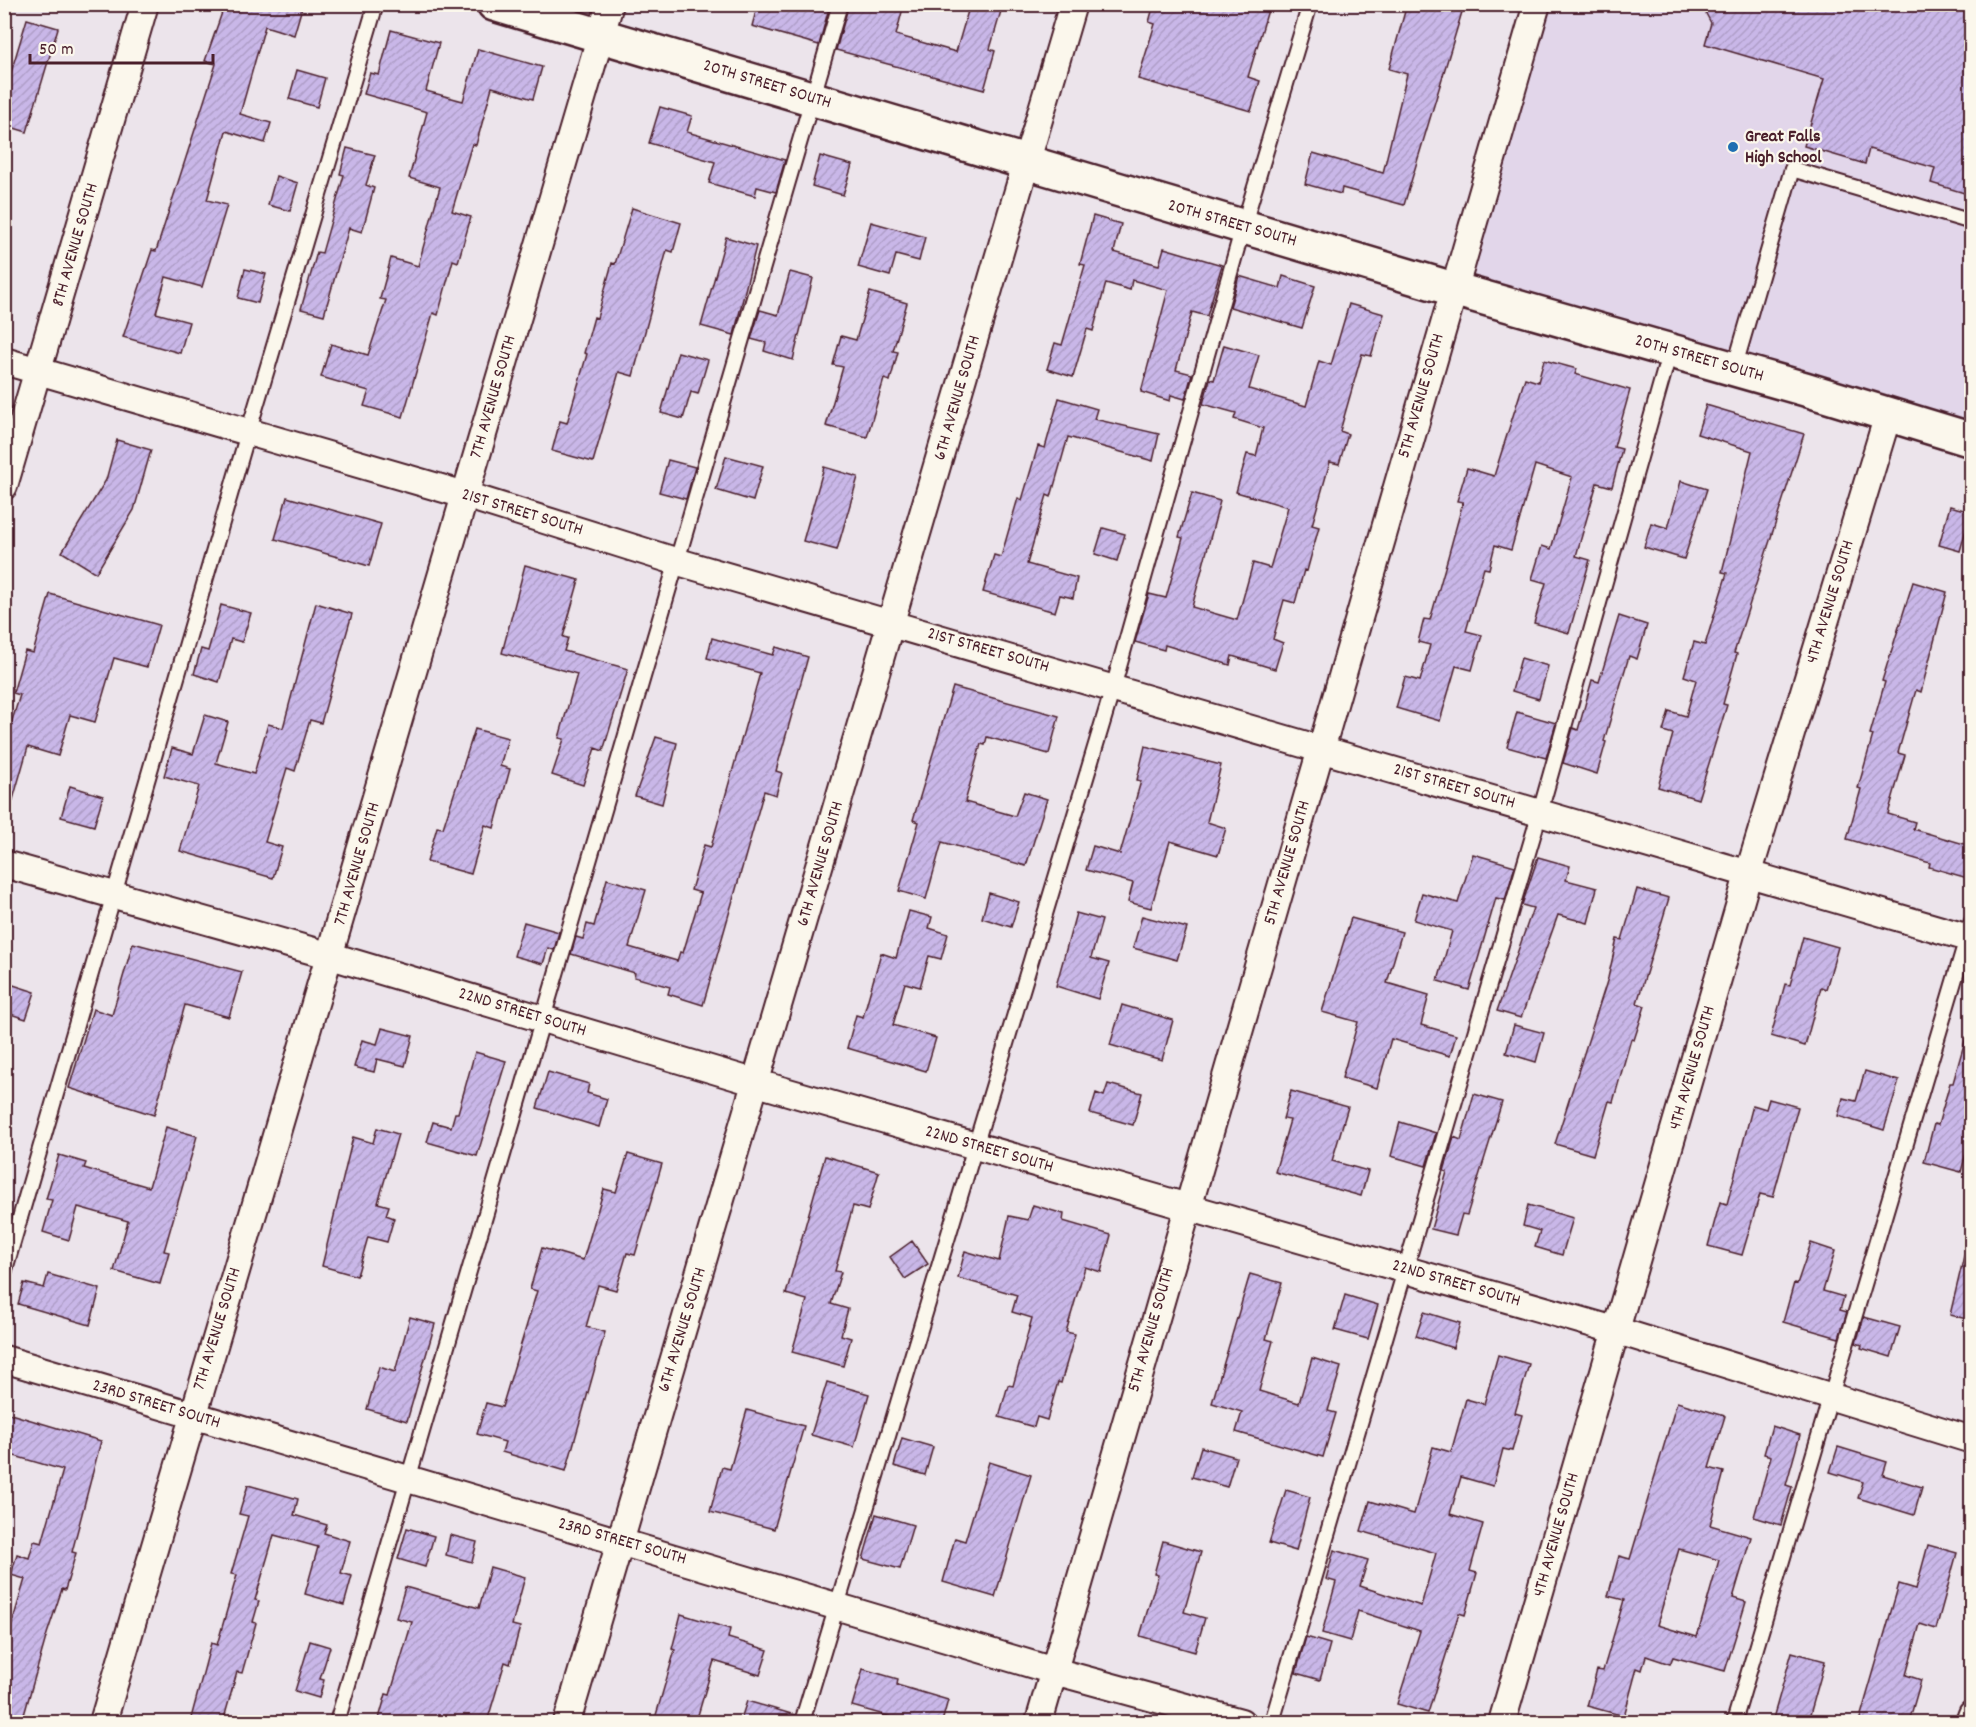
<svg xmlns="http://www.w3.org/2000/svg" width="1976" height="1727" font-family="Dekko,sans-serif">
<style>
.built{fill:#e2d6ea}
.building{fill:url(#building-hatch);stroke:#4a1f2b;stroke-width:1.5;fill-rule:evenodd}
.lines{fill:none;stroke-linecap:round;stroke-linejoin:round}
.service-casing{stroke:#4a1f2b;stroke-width:18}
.minor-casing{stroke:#4a1f2b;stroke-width:30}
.tertiary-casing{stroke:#4a1f2b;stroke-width:38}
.service{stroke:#fbf7ec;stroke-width:14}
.minor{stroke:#fbf7ec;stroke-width:26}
.tertiary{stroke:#fbf7ec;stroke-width:33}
.poi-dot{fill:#1f6fb2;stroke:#fbf7ec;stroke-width:2}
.labels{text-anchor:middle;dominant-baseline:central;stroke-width:4.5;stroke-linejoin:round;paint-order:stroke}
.street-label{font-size:18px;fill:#4a1f2b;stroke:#fbf7ec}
.poi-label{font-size:18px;font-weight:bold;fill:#4a1f2b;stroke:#fbf7ec;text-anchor:start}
</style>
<defs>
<pattern id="building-hatch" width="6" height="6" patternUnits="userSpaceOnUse" patternTransform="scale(1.5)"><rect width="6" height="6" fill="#c9b7e8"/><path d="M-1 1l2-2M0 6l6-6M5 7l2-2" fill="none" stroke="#ae9dc7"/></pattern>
</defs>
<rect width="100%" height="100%" fill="#ece4eb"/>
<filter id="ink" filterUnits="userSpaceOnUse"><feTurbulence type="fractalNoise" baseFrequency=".0167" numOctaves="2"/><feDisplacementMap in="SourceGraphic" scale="12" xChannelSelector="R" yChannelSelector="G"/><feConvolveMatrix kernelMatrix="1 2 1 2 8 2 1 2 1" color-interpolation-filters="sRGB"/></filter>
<g filter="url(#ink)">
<path class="built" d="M1537 5H1971V440L1453 289Z"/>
<path class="building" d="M225 4H303L294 35 265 26 240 114 271 123 265 143 226 131 207 200 227 205 202 287 166 277 156 313 189 322 180 353 123 337 152 250 156 251 216 64 205 61Z
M758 4H830L819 45 752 26Z
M849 4H904L896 35 956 52 970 4H1003L990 49 995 51 984 90 836 50Z
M1154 4H1249L1268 10 1248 77 1260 81 1251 111 1138 79 1155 24 1149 22Z
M1407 4H1435L1462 12 1404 205 1342 188 1341 194 1305 184 1313 153 1383 173 1407 74 1389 69Z
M1701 4H1971V195L1931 183 1935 168 1869 149 1865 164 1804 146 1824 79 1705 44 1711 23Z
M27 19 58 28 27 132 4 125V95Z
M391 30 439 43 426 91 463 101 478 49 542 67 533 99 492 87 476 145 472 144 452 211 471 217 458 262 453 260 438 315 433 313 403 417 364 406 369 391 321 377 331 344 368 355 386 300 380 299 391 258 418 266 440 187 409 178 427 112 364 94 370 73 379 75Z
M297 70 325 78 317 107 289 99Z
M660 107 692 116 687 132 785 160 776 192 757 187 755 196 709 183 715 162 649 143Z
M347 148 375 155 366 185 374 188 362 232 349 228 324 315 301 309 317 252 322 253 344 175 340 174Z
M820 156 852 165 843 195 812 186Z
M276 176 298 183 290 211 268 205Z
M632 208 681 223 673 252 667 250 633 376 619 372 593 462 552 451 560 421 567 423 587 354 584 353 594 317 597 318 612 263 615 264Z
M1093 216 1121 224 1114 252 1159 265 1164 248 1222 265 1207 316 1192 312 1176 370 1192 374 1185 399 1171 395 1170 401 1141 392 1168 290 1132 280 1130 290 1106 283 1093 331 1087 329 1073 377 1047 369 1055 343 1062 345 1085 265 1080 264Z
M871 222 925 237 919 261 896 255 890 276 858 267Z
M726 237 756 246 734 335 701 326Z
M245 269 266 274 258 303 238 298Z
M790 272 813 278 793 360 764 351 766 343 751 339 760 310 778 315Z
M1239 276 1280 288 1283 276 1315 286 1302 328 1230 307Z
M870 292 907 303 893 351 898 352 890 381 884 379 867 437 826 426 843 367 833 365 841 336 856 340Z
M1349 304 1384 314 1371 356 1362 354 1340 431 1348 434 1339 464 1330 462 1312 525 1319 527 1307 571 1304 570 1295 603 1284 600 1273 639 1283 643 1275 669 1232 656 1230 665 1165 645 1164 650 1135 642 1149 594 1166 598 1183 538 1179 537 1192 493 1220 501 1192 607 1237 620 1253 563 1270 568 1288 507 1236 492 1247 454 1256 456 1263 428 1234 419 1236 413 1203 404 1210 379 1214 380 1224 345 1259 355 1249 389 1306 406 1319 361 1331 365Z
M678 352 708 360 698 394 691 392 683 419 661 413Z
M1544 360 1577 369 1575 374 1630 390 1614 447 1622 449 1612 487 1597 483 1576 556 1590 560 1569 633 1534 623 1546 583 1532 579 1542 546 1551 549 1572 477 1535 465 1511 550 1495 545 1489 569 1484 568 1466 631 1482 635 1472 670 1456 666 1440 721 1396 708 1405 677 1420 681 1430 645 1418 642 1424 619 1430 620 1448 557 1463 502 1457 501 1467 468 1494 476 1525 378 1538 382Z
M1059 398 1097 409 1094 419 1159 434 1153 461 1068 437 1051 497 1047 495 1027 564 1077 578 1073 598 1060 595 1055 612 983 592 994 555 1001 557 1018 498 1022 500 1038 446 1045 448Z
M1706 405 1804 434 1734 653 1737 654 1723 704 1727 705 1698 799 1658 787 1673 734 1663 731 1669 711 1686 716 1696 680 1684 676 1694 642 1705 645 1727 573 1722 572 1752 451 1697 434Z
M117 440 151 450 134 510 96 573 62 552 106 480Z
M726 456 763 466 753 501 716 490Z
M668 460 695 467 686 499 659 492Z
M824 467 858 477 837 550 803 541Z
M1681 481 1707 489 1684 559 1644 547 1651 523 1668 528Z
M287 497 381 524 369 566 275 539Z
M1950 506 1971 512 1960 551 1939 545Z
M1103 528 1125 534 1117 561 1095 554Z
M525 565 579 580 563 637 568 638 564 651 628 669 603 751 595 748 583 785 552 775 564 739 559 738 577 674 502 653Z
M1913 582 1947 592 1921 692 1916 690 1898 753 1905 755 1888 814 1915 822 1913 829 1971 846V879L1929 867 1930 863 1847 839 1861 789 1858 788 1873 735 1870 734 1885 682 1882 681Z
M50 594 159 625 147 667 114 658 95 722 70 715 58 756 28 747 10 810H4V746L20 695 13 693 25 651 33 653Z
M316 603 352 614 321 723 310 720 295 771 287 768 265 842 282 847 273 878 180 851 199 786 164 776 172 748 193 754 205 715 228 722 216 763 254 774 268 724 283 728Z
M221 605 251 613 242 642 231 639 219 682 194 674 201 649 208 651Z
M1619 616 1647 625 1637 659 1629 656 1604 741 1606 742 1597 774 1563 763 1573 728 1578 730 1592 680 1599 682Z
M712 638 773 655 776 647 808 657 776 771 782 773 776 795 764 791 703 1005 668 994 670 987 634 977 635 973 571 954 576 937 583 939 587 924 594 926 607 879 646 890 629 947 677 961 680 952 683 953 701 893 691 890 704 845 711 847 760 673 707 658Z
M1521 658 1548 666 1539 699 1512 691Z
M953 687 1059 716 1049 754 987 737 985 745 981 744 965 802 1015 816 1024 792 1047 799 1026 866 942 842 926 899 899 891 919 822 913 820Z
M1517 712 1556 723 1546 758 1507 747Z
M475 729 508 738 500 766 510 769 494 828 485 825 471 874 427 862 437 827 443 828Z
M656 737 677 743 662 804 635 796Z
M1145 746 1221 765 1207 822 1226 828 1218 855 1170 841 1151 908 1128 902 1133 883 1086 870 1093 846 1120 854 1141 781 1137 780Z
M70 786 103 796 94 826 61 817Z
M1473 854 1515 866 1505 900 1496 898 1469 990 1438 981 1452 931 1414 920 1422 893 1458 903Z
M1538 857 1570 866 1566 880 1597 888 1588 923 1558 915 1521 1018 1497 1011 1533 908 1522 905Z
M1637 889 1669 898 1637 1003 1645 1006 1634 1040 1631 1039 1613 1102 1609 1101 1593 1155 1555 1144 1608 978 1617 939 1622 940Z
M989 893 1019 902 1011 927 982 918Z
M909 911 932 917 929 928 948 934 941 959 929 956 920 987 905 983 893 1025 936 1038 926 1071 847 1048 856 1015 863 1017 881 953 896 958Z
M1076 913 1102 920 1091 958 1109 963 1098 999 1056 986Z
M1142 916 1187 928 1177 960 1133 948Z
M1351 918 1402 932 1387 983 1429 995 1421 1025 1456 1035 1450 1056 1391 1039 1377 1088 1342 1078 1358 1022 1322 1012Z
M524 922 559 932 554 950 548 948 543 964 514 956Z
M1803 937 1838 947 1826 989 1821 987 1805 1046 1771 1036 1785 984 1790 985Z
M133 943 242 972 229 1017 185 1005 154 1115 69 1088 93 1009 112 1015Z
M4 982 35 992 26 1019 4 1012Z
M1122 1005 1173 1020 1162 1060 1110 1045Z
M1514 1025 1544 1033 1536 1062 1506 1053Z
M382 1028 413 1036 405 1066 377 1059 374 1072 354 1067 362 1040 377 1044Z
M1966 1037H1971V1135L1961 1172 1924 1162 1934 1124 1938 1125 1950 1083H1953Z
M475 1052 506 1061 477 1156 427 1142 433 1122 451 1127 455 1113H458Z
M1865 1071 1899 1081 1884 1130 1838 1116 1843 1098 1856 1101Z
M548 1072 589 1084 587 1093 607 1099 599 1127 537 1108Z
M1108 1084 1142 1093 1133 1125 1090 1113 1096 1093 1104 1096Z
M1291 1091 1348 1107 1332 1161 1368 1171 1361 1196 1275 1172 1290 1120 1283 1119Z
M1474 1094 1502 1102 1467 1215 1462 1214 1456 1235 1431 1229 1447 1172 1444 1171 1454 1137 1461 1140Z
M1769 1099 1798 1107 1773 1197 1760 1194 1742 1255 1708 1246 1720 1202 1727 1204 1753 1105 1766 1109Z
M1400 1122 1436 1133 1426 1166 1391 1156Z
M166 1127 197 1136 164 1251 169 1252 160 1284 114 1271 128 1221 78 1207 69 1240 43 1232 52 1200 46 1199 59 1155 86 1163 84 1168 149 1187Z
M377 1128 398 1134 378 1203 389 1206 386 1215 394 1218 387 1242 368 1237 357 1276 322 1266 353 1137 373 1143Z
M628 1154 662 1164 635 1255 627 1253 616 1290 598 1285 586 1327 605 1332 566 1471 502 1452 505 1442 477 1434 486 1403 502 1407 537 1291 530 1289 542 1248 583 1260 604 1189 616 1192Z
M825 1156 879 1172 868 1210 853 1206 835 1271 841 1272 831 1304 848 1309 841 1335 851 1338 843 1366 792 1352 807 1300 786 1294Z
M1033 1205 1064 1214 1063 1221 1111 1235 1101 1272 1085 1267 1066 1332 1075 1334 1061 1383 1058 1382 1047 1420 1037 1417 1034 1427 999 1417 1008 1385 1013 1386 1032 1318 1012 1312 1017 1295 958 1278 965 1251 999 1261 1009 1216 1028 1220Z
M1528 1205 1573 1218 1562 1255 1535 1247 1540 1231 1523 1226Z
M912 1241 928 1264 905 1279 890 1257Z
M1811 1243 1835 1251 1823 1291 1844 1297 1840 1310 1847 1312 1839 1338 1783 1322 1794 1283 1797 1284Z
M1964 1256H1971V1320L1950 1315Z
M48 1274 100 1289 90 1325 18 1304 24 1283 44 1288Z
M1250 1274 1282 1283 1266 1339 1273 1341 1259 1391 1299 1403 1312 1358 1341 1367 1328 1411 1336 1413 1323 1457 1236 1432 1242 1412 1212 1403Z
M1345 1295 1378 1305 1368 1339 1335 1330Z
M1424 1312 1460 1323 1453 1348 1416 1336Z
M410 1317 435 1324 407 1421 367 1409 379 1367 395 1372Z
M1864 1317 1900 1327 1891 1357 1861 1348 1862 1345 1856 1343Z
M1498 1355 1529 1364 1515 1413 1522 1415 1512 1451 1503 1449 1493 1486 1461 1477 1450 1514 1483 1524 1470 1571 1477 1573 1465 1615 1459 1613 1428 1713 1397 1704 1420 1631 1358 1611 1350 1641 1322 1633 1336 1582 1326 1579 1334 1550 1368 1560 1360 1586 1421 1606 1436 1553 1361 1531 1370 1501 1414 1514 1433 1447 1451 1452 1466 1399 1484 1404Z
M827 1382 869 1394 854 1447 811 1435Z
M1677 1402 1725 1416 1709 1468 1724 1472 1710 1525 1751 1537 1733 1598 1746 1602 1725 1671 1673 1657 1670 1664 1646 1656 1642 1670 1637 1668 1624 1716 1587 1706 1597 1670 1603 1671 1624 1600 1608 1596 1619 1556 1630 1559ZM1679 1549 1719 1560 1697 1637 1657 1625Z
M747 1410 804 1426 774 1529 710 1512 722 1467 730 1469Z
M4 1412 101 1441 72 1552 76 1553 65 1590 62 1589 47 1634 22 1722H4V1651L25 1579 11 1575 17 1554 29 1558 34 1541 42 1543 63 1470 4 1453Z
M1772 1426 1800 1435 1786 1485 1792 1487 1781 1525 1754 1517 1771 1456 1764 1454Z
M902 1438 933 1447 925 1475 894 1466Z
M1201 1447 1236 1457 1227 1487 1192 1477Z
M1838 1447 1887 1462 1883 1475 1922 1487 1914 1515 1858 1498 1863 1482 1830 1472Z
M989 1462 1031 1475 995 1597 943 1582 955 1538 965 1541Z
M248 1485 298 1499 294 1515 327 1525 324 1533 350 1541 341 1573 352 1576 344 1605 305 1594 318 1547 274 1535 255 1600 259 1601 253 1622 256 1623 242 1673 237 1672 223 1722H190L211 1643 217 1645 237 1575 231 1574 248 1516 239 1514Z
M1286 1490 1310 1497 1296 1551 1269 1543Z
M876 1514 913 1525 900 1569 863 1559Z
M407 1528 434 1536 425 1567 398 1559Z
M450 1535 477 1542 472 1562 446 1555Z
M1163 1541 1201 1552 1184 1612 1205 1618 1195 1652 1140 1636 1158 1575 1154 1574Z
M1928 1545 1957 1553 1936 1629 1920 1624 1906 1675 1921 1680 1909 1722H1859L1899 1584 1916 1589Z
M490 1567 525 1577 512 1625 520 1627 510 1664 505 1662 487 1722H378L386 1694 390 1695 412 1622 396 1618 405 1587 479 1608Z
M681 1614 730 1629 728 1638 768 1650 760 1675 714 1661 696 1722H654L675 1650 672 1649Z
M1306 1637 1330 1644 1320 1680 1296 1673Z
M310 1641 330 1647 320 1679 324 1680 319 1698 295 1691Z
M1792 1652 1825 1661 1808 1722H1772Z
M863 1669 898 1679 897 1685 948 1700 942 1722H909L852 1706Z
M747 1701 795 1715 793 1722H740Z"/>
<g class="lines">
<g class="service-casing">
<path id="service" d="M1734 369 1792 169 1972 222
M4 1273 248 433 376 4
M337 1722 840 4
M802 1722 1113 688 1243 227 1310 4
M1272 1722 1540 812 1670 351
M1734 1722 1972 921"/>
</g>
<g class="minor-casing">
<path id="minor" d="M4 361 465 495 675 561 1972 939
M4 486 145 4
M4 864 331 956 757 1083 1618 1331 1972 1440
M4 1359 1054 1671 1241 1722
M103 1722 610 4
M567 1722 1073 4
M1039 1722 1537 4
M1502 1722 1749 872 1888 415
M1969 1722 1972 1714"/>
</g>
<g class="tertiary-casing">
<path id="tertiary" d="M494 4 1453 289 1805 389 1972 440"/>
</g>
<use href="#service" class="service"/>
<use href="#minor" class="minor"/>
<use href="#tertiary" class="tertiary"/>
</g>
</g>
<circle class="poi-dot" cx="1733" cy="147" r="6"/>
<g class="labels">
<g class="street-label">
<text transform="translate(767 85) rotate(17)">20TH STREET SOUTH</text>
<text transform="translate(1232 224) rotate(16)">20TH STREET SOUTH</text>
<text transform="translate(76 245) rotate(-74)">8TH AVENUE SOUTH</text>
<text transform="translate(1699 359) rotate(16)">20TH STREET SOUTH</text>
<text transform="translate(1422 396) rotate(-74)">5TH AVENUE SOUTH</text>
<text transform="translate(494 397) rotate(-74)">7TH AVENUE SOUTH</text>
<text transform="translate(958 398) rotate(-74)">6TH AVENUE SOUTH</text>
<text transform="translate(522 513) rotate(17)">21ST STREET SOUTH</text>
<text transform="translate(1831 602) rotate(-73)">4TH AVENUE SOUTH</text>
<text transform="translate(988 651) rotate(16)">21ST STREET SOUTH</text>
<text transform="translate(1454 787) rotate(16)">21ST STREET SOUTH</text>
<text transform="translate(1288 863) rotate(-74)">5TH AVENUE SOUTH</text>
<text transform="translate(358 864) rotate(-74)">7TH AVENUE SOUTH</text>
<text transform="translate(821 864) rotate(-74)">6TH AVENUE SOUTH</text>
<text transform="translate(522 1013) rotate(17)">22ND STREET SOUTH</text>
<text transform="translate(1693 1068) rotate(-74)">4TH AVENUE SOUTH</text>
<text transform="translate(989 1150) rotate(16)">22ND STREET SOUTH</text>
<text transform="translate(1456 1284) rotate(16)">22ND STREET SOUTH</text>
<text transform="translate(218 1329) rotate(-73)">7TH AVENUE SOUTH</text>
<text transform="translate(683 1330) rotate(-73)">6TH AVENUE SOUTH</text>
<text transform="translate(1152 1330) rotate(-74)">5TH AVENUE SOUTH</text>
<text transform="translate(156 1405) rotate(17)">23RD STREET SOUTH</text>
<text transform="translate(1557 1535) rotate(-74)">4TH AVENUE SOUTH</text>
<text transform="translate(622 1542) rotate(16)">23RD STREET SOUTH</text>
</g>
<g class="poi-label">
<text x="1745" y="137">Great Falls<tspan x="1745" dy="21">High School</tspan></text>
</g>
</g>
<rect width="1976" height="1727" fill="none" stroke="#fbf7ec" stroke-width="24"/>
<rect x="12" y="12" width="1952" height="1703" fill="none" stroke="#4a1f2b" stroke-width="2" filter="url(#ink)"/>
<path d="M30 54v9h183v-9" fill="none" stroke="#4a1f2b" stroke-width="3"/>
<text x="39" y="54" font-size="18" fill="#4a1f2b" stroke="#fbf7ec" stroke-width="4.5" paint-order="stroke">50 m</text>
</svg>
